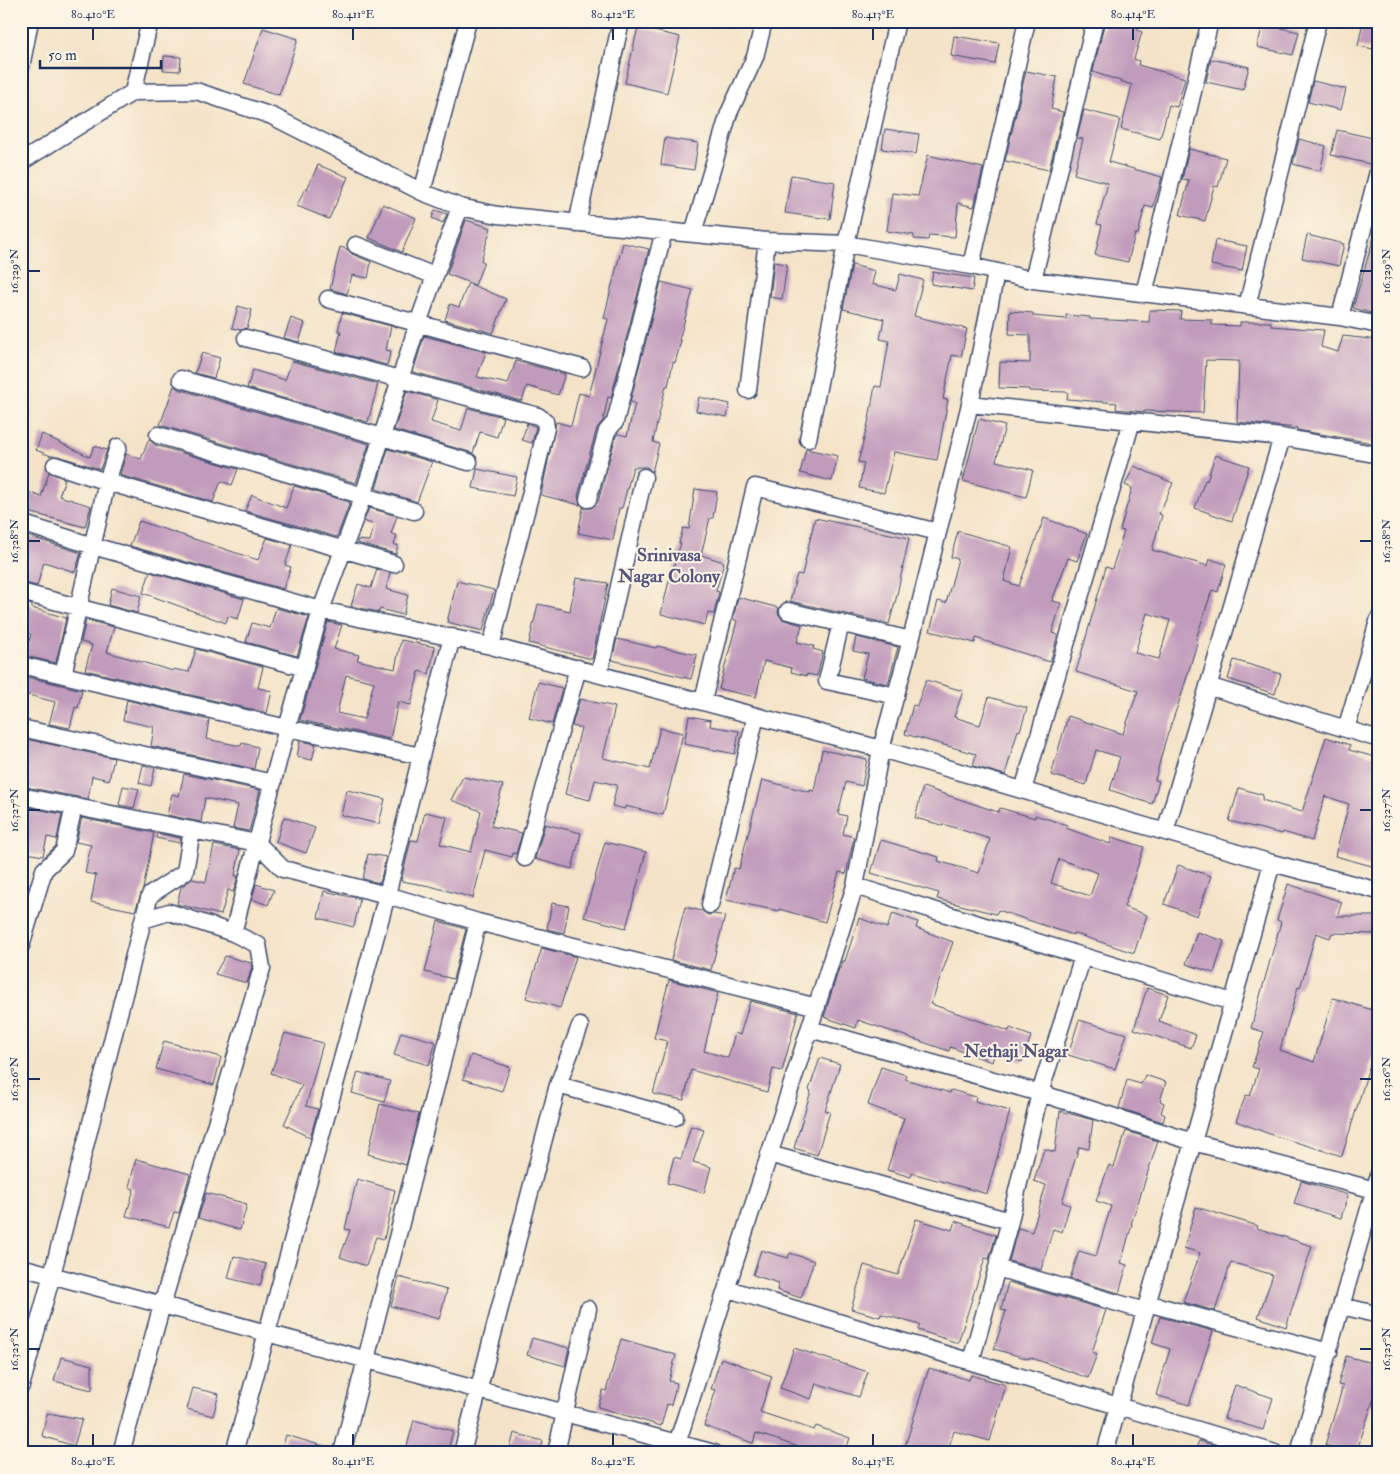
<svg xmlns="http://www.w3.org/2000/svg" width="1400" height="1474" font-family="'IM FELL Double Pica',serif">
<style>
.building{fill:#c19bbc;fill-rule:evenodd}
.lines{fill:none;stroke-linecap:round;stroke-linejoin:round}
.minor-casing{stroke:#3c4a6e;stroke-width:19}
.minor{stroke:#fff;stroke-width:16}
.ticks{fill:none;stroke:#1b2f5e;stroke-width:2}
.labels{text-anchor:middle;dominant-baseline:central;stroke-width:4;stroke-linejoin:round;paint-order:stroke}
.neighbourhood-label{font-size:18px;font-weight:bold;fill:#55557f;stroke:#fcf5e5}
.neatline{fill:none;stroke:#1b2f5e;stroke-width:2}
.ticks-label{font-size:12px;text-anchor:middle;fill:#1b2f5e}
</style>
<rect width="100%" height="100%" fill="#fcf5e5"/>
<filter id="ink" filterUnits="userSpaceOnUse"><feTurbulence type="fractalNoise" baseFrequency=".02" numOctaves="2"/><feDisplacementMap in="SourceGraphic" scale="10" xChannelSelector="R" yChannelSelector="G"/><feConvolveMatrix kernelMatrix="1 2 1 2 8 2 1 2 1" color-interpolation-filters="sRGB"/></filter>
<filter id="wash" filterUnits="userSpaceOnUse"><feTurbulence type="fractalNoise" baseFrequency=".0096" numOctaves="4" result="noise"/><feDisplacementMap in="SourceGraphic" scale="20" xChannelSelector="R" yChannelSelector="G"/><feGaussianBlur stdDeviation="1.12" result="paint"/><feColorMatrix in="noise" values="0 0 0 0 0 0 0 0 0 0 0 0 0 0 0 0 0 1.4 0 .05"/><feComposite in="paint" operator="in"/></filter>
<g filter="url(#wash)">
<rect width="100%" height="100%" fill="#f4e3c8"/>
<g id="blocks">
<path class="building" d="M1105 21H1139L1137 30 1142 32 1134 59 1139 61 1138 65 1185 78 1177 107 1169 105 1160 139 1121 129 1132 85 1093 72Z
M1363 21H1379V50L1358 46Z
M1263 24 1299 32 1293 55 1257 47Z
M638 27 680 37 667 93 625 83Z
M263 28 298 39 279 95 244 84Z
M954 36 999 43 995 64 951 56Z
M164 56 181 57 180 71 163 70Z
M1211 59 1249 67 1243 90 1206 82Z
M1026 71 1057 77 1051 109 1063 112 1049 170 1005 161Z
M1313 81 1346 89 1341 110 1308 102Z
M1084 110 1120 119 1109 162 1162 177 1153 208 1145 206 1138 234H1135L1128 262 1095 255 1102 225 1097 224 1108 183 1074 174 1083 139 1077 138Z
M885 129 919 134 916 154 882 149Z
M1337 130 1377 139 1370 164 1331 155Z
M665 138 698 143 694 170 661 165Z
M1299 139 1326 146 1320 171 1293 164Z
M1189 149 1226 158 1218 187 1214 186 1205 221 1180 215 1189 180 1182 179Z
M928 155 983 168 974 207 958 203 955 237 929 235 928 240 914 239V235L887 231 892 193 918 196Z
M318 165 348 177 329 219 297 206 305 188 307 189Z
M791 175 835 182 830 219 785 213Z
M383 204 416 218 402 252 369 238Z
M435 210 447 214 443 223 432 218Z
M466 220 491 228 481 260 484 262 475 285 447 274Z
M1376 230H1379V315L1353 308Z
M1307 235 1344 244 1339 266 1302 258Z
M1215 240 1247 246 1242 271 1211 265Z
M623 243 649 249 611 398 608 397 603 421 597 428 578 496 580 505 541 495 556 422 571 426 579 393 589 396 608 319 604 318 610 293Z
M340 247 347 249 352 254 371 262 368 278 352 275 347 294 330 289Z
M774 262 787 264 782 299 770 297Z
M852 265 875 271 872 284 896 290 900 274 923 280 914 316 967 329 961 357 952 355 943 399 948 400 937 460 894 452 884 493 859 488 864 463 858 462 869 419 875 386 881 387 889 341 880 339 884 319 843 309Z
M933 272 974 278 972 291 931 284Z
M661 282 693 290 679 340 681 341 675 363 673 362 668 386H666L659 414 653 442 659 444 652 472 647 467H633L622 508H619L613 540 578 533 583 508H591L598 502 616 436 618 434 627 436 635 403 630 402Z
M468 283 506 299 493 333 445 320 450 304 459 307Z
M238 306 252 310 247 328 241 330 232 328Z
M1150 310 1181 311 1180 319 1212 320V325L1240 326V322H1271V326L1324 330 1321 347 1338 352 1343 336 1379 340V444L1297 430V428L1237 422 1239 361 1206 360 1203 413 1145 411V412L1116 409 1117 403 1067 399 1068 392 1029 391V389L999 388 1000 362 1030 363V335L1009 334 1010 311 1033 313V316L1066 319V315L1090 317V319L1149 322Z
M342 313 391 326 386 350 391 351 387 365 336 352 341 331H338Z
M291 318 305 323 299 342 284 338Z
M424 336 486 352 477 377 508 384 516 361 565 374 558 395 527 386 522 401 413 372Z
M202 353 220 358 214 378 195 373Z
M292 361 378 384 368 422 247 388 253 370 285 380Z
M174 386 178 389 369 444 356 483 160 425Z
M407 391 438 400 431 422 461 431 468 408 503 417 497 437 480 432 473 453 394 430Z
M699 397 730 404 727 417 696 411Z
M979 419 1005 426 996 461 1033 470 1026 497 963 481Z
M527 423 536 427 532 443 522 440Z
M42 434 90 457 94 446 107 450 100 469 58 456H51L36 450Z
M149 439 155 445 238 469 232 485 221 481 213 502 120 475 126 454 141 459Z
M388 449 432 462 417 502 376 489Z
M806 449 838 456 832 481 800 473Z
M1215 455 1249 466 1232 521 1195 508 1205 480 1207 481Z
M1134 466 1173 483 1159 514 1162 515 1152 550 1208 566 1210 559 1226 564 1218 592 1212 590 1196 639 1198 640 1182 693 1165 742 1155 780 1159 781 1152 804 1110 790 1120 757 1096 750 1086 785 1051 775 1068 716 1123 734 1138 691 1076 672 1106 567 1112 569 1124 531 1120 530 1132 488 1125 485ZM1147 613 1170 620 1159 659 1135 653Z
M477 469 517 477 513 496 473 488Z
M49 472 65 479 59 496 91 506 85 527 21 510V503L26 491 41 497Z
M294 486 350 502 337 537 245 511 252 495 286 508Z
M695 489 717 492 713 518H710L701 555 724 562 716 591 719 592 714 614 708 613 705 625 661 614 669 581 681 543H679L683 528 689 529Z
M369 508 397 516 391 534 397 535 394 545H398L396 554 357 543 358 540 369 541 374 525 364 521Z
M815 518 909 538 896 599 889 624 790 601 797 574 802 575Z
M1044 518 1087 534 1077 561 1068 558 1052 601 1061 603 1052 633 1058 635 1050 662 976 638 975 643 930 631 938 601 946 603 958 559 951 557 958 531 1012 547 1004 581 1019 586Z
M139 521 258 560 267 538 292 545 285 565 291 567 283 589 130 546Z
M21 534 81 553 75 572 44 562 37 586 21 582Z
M377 569 390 573 386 589 408 595 403 615 380 609 379 612 351 606 358 584 371 588Z
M150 572 244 599 238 619 228 616 226 623 143 593Z
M576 578 608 583 592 659 529 643 538 604 570 611Z
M457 581 494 590 483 631 447 622Z
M112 588 141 596 137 613 108 605Z
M738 597 779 608 778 613 782 619 802 625 797 642 814 646 813 649 823 652 817 676 807 674V676L791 672 792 668 764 661 756 697 719 689 737 621 733 619Z
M21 602 32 605V608L66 618 56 663 25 656 31 634 27 633 28 631 21 630Z
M276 608 309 617 297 656 246 642 252 623 270 628Z
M86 620 114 627 107 652 173 671V669L189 672 196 649 263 667 258 688 272 691 267 713 85 670 92 645 81 642Z
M328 622 342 625 334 649 359 655 357 660 395 669 401 640 435 647 429 674 419 671 411 705 398 702 390 739 300 720ZM346 675 374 682 364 719 337 713Z
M856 637 898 647 888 684 862 678 868 654 853 651Z
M617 639 656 648 657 646 697 655 691 679 612 660Z
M1234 660 1281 674 1275 694 1228 679Z
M23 676 82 690 78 708 75 707 70 728 49 724 55 702 21 693Z
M926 680 963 691 954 717 980 725 989 697 1027 708 1020 731 1018 730 1005 775 973 766 976 754 905 734 913 705 917 706Z
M538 682 562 688 552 724 529 718Z
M580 699 615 707 603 758 650 769 660 728 683 733 663 815 625 806V809L612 806 617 785 595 780 590 800 565 794 581 728 572 726Z
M127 700 209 720 206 739 241 746 242 743 258 747 254 769 151 746 154 727 123 720Z
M689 716 711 720 710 726 739 731 735 754 684 744Z
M1326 737 1350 745 1349 750 1379 758V801L1373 820 1379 821V868L1335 856 1349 804 1325 796 1312 841 1283 832 1282 834 1229 821 1239 788 1263 795 1262 800 1302 812Z
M21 738 114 758 109 780 92 776 88 799 21 786Z
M300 741 316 744 312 760 297 757Z
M822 750 867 759 862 786 846 782 838 814 847 816 843 834 854 837 846 874 839 872 825 922 779 909V911L726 900 734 868 739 869 762 780 810 792V790L814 791Z
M143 765 155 768 151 786 139 783Z
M184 774 260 790 249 831 233 828 238 805 205 798 201 822 167 815 172 794 179 796Z
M463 777 503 785 491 826 522 833 516 854 513 853 512 857 485 850 473 898 430 886 401 881 411 840 418 841 425 812 447 817 440 844 471 852 481 811 451 800Z
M123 786 139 789 134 808 119 805Z
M923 787 998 812 1000 808 1035 818V815L1067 825 1066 828 1110 844 1112 837 1144 847 1124 907 1147 915 1134 953 1073 933V935L998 910 996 914 937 899 939 893 871 873 881 840 939 857 938 861 979 873 990 839 943 824 942 825 915 818ZM1059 859 1098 873 1090 896 1051 883Z
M347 790 385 799 379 824 341 815Z
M21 806 62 814 57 839 47 837 43 856 21 852Z
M284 817 315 828 306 853 276 842Z
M82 818 154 833 143 889 135 911 91 902 96 875 85 873 91 845 76 842Z
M545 824 581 833 572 869 535 859Z
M157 833 181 838 180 843 156 838Z
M605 842 646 852 626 928 584 917Z
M214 845 240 850 235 876H238L233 892 228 890 221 915 177 904 181 887 192 879 206 882Z
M368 854 386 857 380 883 363 879Z
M1178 865 1211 876 1197 916 1164 904Z
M256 884 274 890 268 905 252 899Z
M1288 884 1342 902 1337 916H1379V934L1332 933 1330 938 1316 933 1300 988 1298 987 1280 1050 1314 1062 1333 998 1379 1012V1035L1342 1156 1272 1135 1236 1121 1246 1095 1250 1096 1259 1069 1252 1067 1264 1032 1251 1028 1281 922 1277 920Z
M324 891 360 899 354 927 318 918Z
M552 903 569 906 564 933 547 929Z
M685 907 702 911 708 915 714 914 725 916 711 970 671 960Z
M893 913 918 922 916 928 953 942 931 1004 1009 1031 1010 1028 1031 1036 1022 1062 995 1052 992 1062 950 1047 949 1051 858 1020 856 1028 824 1017 839 968H841L843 961H845L859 918 887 928Z
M438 921 466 929 453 979 425 972Z
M1197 932 1224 941 1214 973 1186 964Z
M542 948 576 957 560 1008 526 998Z
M225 956 251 963 252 967 247 983 215 974Z
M669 980 718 993 704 1051 728 1058 735 1033 740 1035 750 1001 798 1013 782 1071 773 1069 767 1092 691 1070 684 1100 653 1094 667 1041 654 1038Z
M1147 988 1168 995 1159 1021 1196 1035 1191 1048 1134 1029Z
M1079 1020 1127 1034 1115 1069 1068 1055Z
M401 1032 436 1042 429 1065 394 1055Z
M285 1033 323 1043 306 1106 318 1109 310 1138 284 1124 302 1085 271 1073Z
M164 1041 221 1057 214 1085 156 1069Z
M471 1055 510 1067 502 1091 463 1079Z
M820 1058 840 1064 825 1111 830 1112 817 1155 794 1148 811 1091 809 1090Z
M881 1067 906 1075 905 1079 950 1093 951 1090 976 1097 975 1101 1010 1111 987 1194 912 1173 911 1177 887 1170 904 1118 868 1105Z
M358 1072 390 1081 384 1102 352 1093Z
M1145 1075 1166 1082 1160 1101 1164 1103 1161 1113 1165 1115 1163 1122 1119 1108 1127 1080 1141 1084Z
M380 1104 419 1114 406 1165 368 1154Z
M1060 1111 1093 1120 1089 1149 1079 1147 1062 1202 1070 1205 1062 1232 1053 1229 1041 1270 1009 1261 1018 1228 1032 1232 1046 1185 1034 1181 1044 1149 1055 1152Z
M691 1126 704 1130 693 1162 711 1167 704 1193 667 1183 674 1157 681 1159Z
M1126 1131 1158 1141 1131 1224H1132L1121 1263 1127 1265 1119 1293 1070 1279 1079 1251 1096 1256 1111 1206 1096 1201 1109 1165 1114 1167Z
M136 1159 190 1174 179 1213 174 1212 169 1227 126 1216 134 1189 129 1187Z
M357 1179 395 1190 384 1239 376 1237 366 1266 340 1257 350 1230 345 1229Z
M1301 1181 1348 1195 1341 1218 1294 1204Z
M206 1193 247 1204 240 1230 198 1218Z
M1196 1207 1258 1226 1257 1228 1312 1246 1286 1327 1258 1317 1273 1275 1231 1262 1215 1311 1183 1302 1200 1253 1184 1248Z
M916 1219 952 1230 955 1221 996 1235 989 1259 985 1258 958 1343 918 1330 920 1325 881 1314 880 1317 851 1309 864 1265 898 1275Z
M761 1250 788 1258 790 1253 814 1261 801 1298 777 1290 779 1283 753 1275Z
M234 1256 266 1264 260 1286 228 1278Z
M399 1277 447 1290 439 1319 391 1306Z
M1008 1282 1106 1310 1092 1352 1097 1354 1088 1378 1029 1357V1359L994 1349 1006 1311 1001 1310Z
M1160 1317 1213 1331 1189 1405 1156 1395 1170 1349 1152 1343Z
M532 1338 569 1348 565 1366 527 1355Z
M621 1339 676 1355 669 1381 677 1383 671 1405 667 1404 661 1426 598 1407 603 1390 606 1391Z
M794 1348 868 1372 859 1397 816 1383 811 1399 780 1388Z
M1346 1356 1379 1365V1396L1375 1395 1356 1453H1349L1325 1445 1343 1386 1338 1385Z
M61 1357 92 1365V1390L54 1381Z
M721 1358 772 1376 760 1412 814 1430 816 1426 850 1438 845 1453H807L808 1450 756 1433 753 1443 704 1426 716 1390 711 1389Z
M929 1368 969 1380 971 1375 1006 1385 990 1441 954 1431 947 1453H903Z
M1235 1385 1273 1398 1263 1430 1224 1418Z
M193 1388 219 1394 213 1416 187 1409Z
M47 1413 82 1419 74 1446 42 1436Z
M414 1420 453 1431 447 1453H414L406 1450Z
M514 1433 543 1441 540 1453H509Z
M286 1435 333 1449 332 1453H281Z
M1199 1441 1239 1453H1194Z"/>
</g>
</g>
<g filter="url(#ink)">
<use href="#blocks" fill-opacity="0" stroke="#3c4a6e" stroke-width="1"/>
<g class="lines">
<g class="minor-casing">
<path id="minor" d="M21 67 30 21
M133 92 150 21
M21 162 133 92 196 91 272 116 422 192 460 207 498 215 767 241 846 244 971 266 1033 280 1340 317 1379 325
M422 192 468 21
M577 224 621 21
M693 233 729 113 755 57 764 21
M356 245 435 276
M971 266 1027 21
M1033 280 1095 21
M1144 294 1210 21
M328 299 582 368
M1247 306 1318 21
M1340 317 1379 168
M246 338 538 416 545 421 546 428 531 492 491 646
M181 379 469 462
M748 390 767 241
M970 404 1282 437 1379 455
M158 435 414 511
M808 439 846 244 897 21
M55 465 107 482 394 564
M588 499 607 431 615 422 664 231
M21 523 93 546 321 610 491 646 881 749 1272 863 1379 891
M21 592 305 668
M788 611 911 640
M1379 618 1346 729 1379 739
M841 623 827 681 896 696
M21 665 287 728 421 756
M599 674 644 477
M63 675 107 482 118 447
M1208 686 1346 729
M703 701 755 487 938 532
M21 728 273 783
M1023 790 1132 421
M21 796 257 843 283 869 387 895 478 922 817 1007
M1165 832 1282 437
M525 858 578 668
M855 886 1232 1002
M710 905 756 716
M143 920 150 895 185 872 192 830
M233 933 287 728 321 610 363 496 418 323 460 207
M21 946 44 870 64 851 74 806
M810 1029 1040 1093 1193 1142 1375 1190
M558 1085 675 1117
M769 1154 1010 1221
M21 1267 714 1453
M997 1268 1145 1311
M728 1289 1275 1453
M1147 1303 1329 1352
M1342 1306 1379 1315
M971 1361 1010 1221 1040 1093 1083 956
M21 1386 52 1275 143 920 169 912 233 933 258 945 262 968 162 1305 121 1453
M234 1453 387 895 421 756 452 637
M342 1453 478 922
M462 1453 558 1085 580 1026
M556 1453 588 1309
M674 1453 855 886 881 749 911 640 970 404 996 273
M1105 1453 1272 863
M1299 1453 1379 1174"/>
</g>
<use href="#minor" class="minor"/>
</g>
</g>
<path class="ticks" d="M93 28V40M353 28V40M613 28V40M873 28V40M1133 28V40M28 271H40M1360 271H1372M28 541H40M1360 541H1372M28 810H40M1360 810H1372M28 1079H40M1360 1079H1372M28 1349H40M1360 1349H1372M93 1434V1446M353 1434V1446M613 1434V1446M873 1434V1446M1133 1434V1446"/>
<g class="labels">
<g class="neighbourhood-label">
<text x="669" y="555">Srinivasa<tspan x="669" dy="21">Nagar Colony</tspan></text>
<text x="1016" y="1051">Nethaji Nagar</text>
</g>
</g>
<rect width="1400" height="1474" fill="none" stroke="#fcf5e5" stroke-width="55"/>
<path d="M40 60v8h121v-8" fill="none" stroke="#1b2f5e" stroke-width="2.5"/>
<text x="48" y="60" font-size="15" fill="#1b2f5e" stroke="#fcf5e5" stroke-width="4" paint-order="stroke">50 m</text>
<rect x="28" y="28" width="1344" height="1418" class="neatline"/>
<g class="ticks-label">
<text x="93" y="18">80.410°E</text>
<text x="353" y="18">80.411°E</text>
<text x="613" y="18">80.412°E</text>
<text x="873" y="18">80.413°E</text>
<text x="1133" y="18">80.414°E</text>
<text transform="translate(14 271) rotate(-90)" y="4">16.329°N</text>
<text transform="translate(1386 271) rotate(-90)" y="4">16.329°N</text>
<text transform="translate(14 541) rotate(-90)" y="4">16.328°N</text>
<text transform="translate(1386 541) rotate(-90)" y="4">16.328°N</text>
<text transform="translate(14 810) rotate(-90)" y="4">16.327°N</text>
<text transform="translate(1386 810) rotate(-90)" y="4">16.327°N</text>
<text transform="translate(14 1079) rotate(-90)" y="4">16.326°N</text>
<text transform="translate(1386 1079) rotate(-90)" y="4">16.326°N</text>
<text transform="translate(14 1349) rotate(-90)" y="4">16.325°N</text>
<text transform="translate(1386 1349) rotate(-90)" y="4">16.325°N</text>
<text x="93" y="1465">80.410°E</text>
<text x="353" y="1465">80.411°E</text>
<text x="613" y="1465">80.412°E</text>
<text x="873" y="1465">80.413°E</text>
<text x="1133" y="1465">80.414°E</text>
</g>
</svg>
